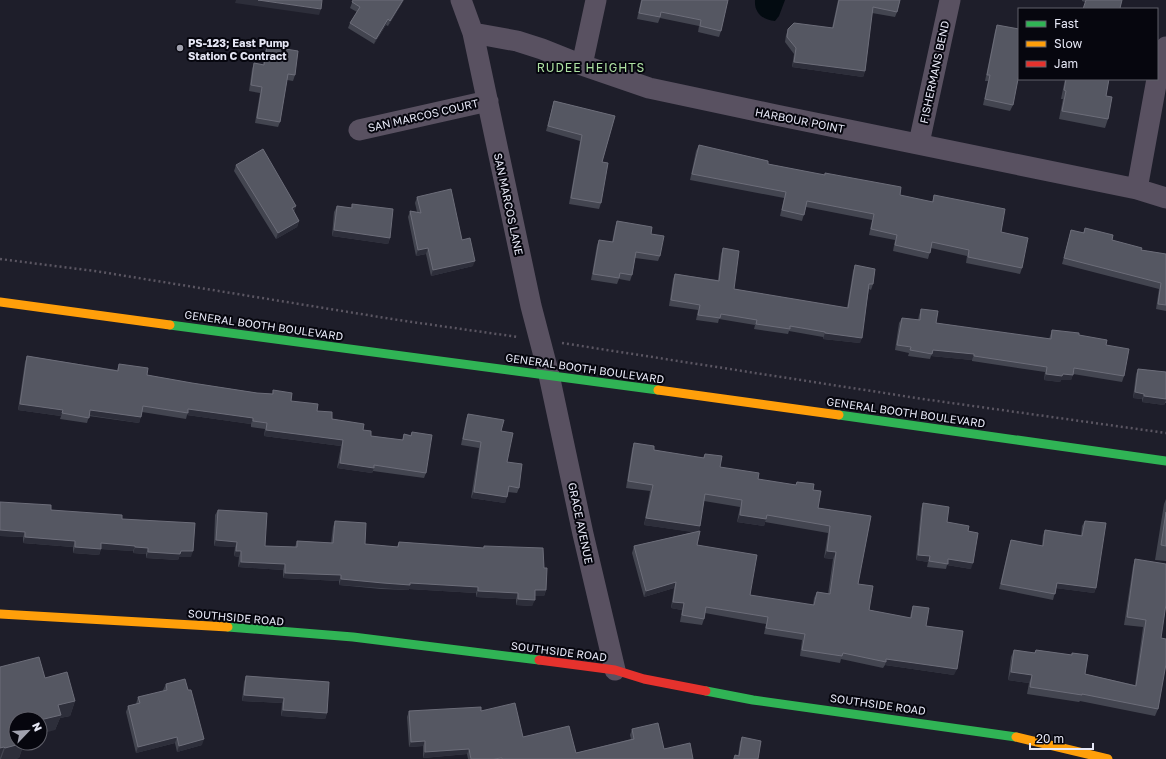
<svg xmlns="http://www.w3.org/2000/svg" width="1166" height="759" font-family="'Golos Text',sans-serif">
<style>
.water{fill:#030b11}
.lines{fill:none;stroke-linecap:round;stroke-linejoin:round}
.path{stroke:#5b5662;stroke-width:2.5;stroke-dasharray:2 3;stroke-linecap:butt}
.street{stroke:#595161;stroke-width:21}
.fast{stroke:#30b455;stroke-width:9}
.slow{stroke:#ff9f0a;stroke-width:9}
.jam{stroke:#e5322d;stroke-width:9}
.wall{fill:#434550;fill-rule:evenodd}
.shaded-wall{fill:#2d2e3a}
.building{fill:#555762;stroke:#6c6d79}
.poi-dot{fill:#a0a1ae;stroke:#06060e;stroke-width:1.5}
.labels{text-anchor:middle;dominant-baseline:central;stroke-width:4;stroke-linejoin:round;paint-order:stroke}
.poi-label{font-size:11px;font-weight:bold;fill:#e6e7f5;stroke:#06060e;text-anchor:start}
.street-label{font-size:11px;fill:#e6e7f5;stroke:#06060e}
.neighbourhood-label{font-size:12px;letter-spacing:1px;fill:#aee1a2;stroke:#06060e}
</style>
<rect width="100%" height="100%" fill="#1e1e2a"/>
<path class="water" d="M755 0H785L779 16 775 21C763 20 754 13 755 0Z"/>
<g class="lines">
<path class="path" d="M0 259 95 271 398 320 518 337
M562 343 923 399 1166 433"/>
<path class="street" d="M461 0 473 33 517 41 542 49 582 65 649 88 776 115 1137 189 1166 198
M473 33 531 306 549 375 583 534 615 670
M582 65 596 0
M359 130 488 101
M919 143 950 0
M1137 189 1157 79 1166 47"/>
<path class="fast" d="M170 325 658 390
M839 415 1166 461
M228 627 353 637 539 660
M706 691 753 700 1016 737"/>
<path class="slow" d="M0 302 170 325
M658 390 839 415
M0 614 228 627
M1016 737 1108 759"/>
<path class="jam" d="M539 660 615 670 644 679 706 691"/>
</g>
<path class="wall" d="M353 0H404L388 26 386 25 374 44 348 28 350 23 357 12 350 8Z
M641 0H728L721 31 719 37 698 32 699 26 660 18 658 23 637 19Z
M838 0H900L897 12 895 17 872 13 865 71 863 77 792 67 794 54 785 42 786 35 788 29 832 28Z
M1082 0H1122L1085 2 1082 1Z
M997 25 1013 105 1010 111 983 105 988 81H985L995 31Z
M267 46 295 75 293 81 287 80 280 122 278 127 255 123 260 93 249 91 252 69 254 63 263 64 265 52Z
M1065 79H1109L1106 96 1108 119 1105 128 1059 119 1063 99H1061Z
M554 101 615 116 602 162 601 203 599 209 569 204 580 141 546 131Z
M699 145 768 164 824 175 825 173 900 195 932 202 934 195 1001 232 1022 268 1020 274 966 263 967 256 931 248 928 259 893 251 895 240 869 235 872 220 806 207 802 221 780 216 784 198 690 180 696 151Z
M236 165 296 206 294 212 299 221 297 227 276 239 234 171Z
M417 197 462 240 473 266 431 276 426 254 416 256 408 217 410 211 417 212 415 203Z
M352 204 390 238 388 244 332 236 334 212 337 206 351 208Z
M617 221 651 234 660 256 658 261 635 258 632 275 630 281 619 279 617 284 591 280 597 245 599 240 612 242 615 227Z
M1085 228 1112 240 1141 250 1166 254V311L1156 309 1159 289 1062 264 1071 230 1083 233Z
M723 248 734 289 847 308 853 271 855 265 873 284 871 290 869 289 860 343 823 339V337L789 331 788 334 754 329 755 325 719 319 718 323 696 320 698 310 669 306 673 279 675 274 718 280 721 254Z
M921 309 936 323 1049 339 1052 330 1079 335 1106 345 1124 376 1122 382 1073 374 1071 380H1061L1060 382 1044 380 1045 372 972 361V360L931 356 930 359 908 356 909 353 895 350 899 323 902 318 918 320 919 315Z
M27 356 117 370 119 364 147 375 192 383 257 393 272 394 273 390 291 401 317 411 332 419 363 430 371 436 402 440 404 434 411 435 412 432 426 473 424 478 373 471 372 473 337 468 341 446 264 436 265 429 251 427V424L187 415 186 419 142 412 139 423 89 416 87 423 60 419 61 416 18 410 25 362Z
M1138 369 1166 372V403H1165L1164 405 1142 402V399L1133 398 1136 374Z
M468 414 501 431 507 462 519 488 517 493 508 492 505 503 471 498 479 448 461 445 466 419Z
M634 443 654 450 703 458 705 454 720 467 758 479 796 485 797 482 813 490 818 508 871 516 858 584 869 610 910 618 911 612 913 606 926 626 954 675 885 665 883 668 841 659 840 663 800 656 802 640 764 634 766 624 705 613 704 619 702 625 680 622 682 610 671 608 674 588 644 597 632 553 634 546 694 532 644 525 650 491 626 488 632 449ZM704 501 740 507 737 522 764 526 765 522 828 533 824 558 833 559 828 594 817 592 814 598 813 605 750 595 697 545 699 531Z
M1166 499V561L1155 560 1164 504Z
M923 503 947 522 968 531 971 569 947 565 946 569 927 567 928 562 916 560 921 509Z
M51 510 122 519 191 557H179L178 560 146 558V554L133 553V551L101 549 99 555 73 553V547L23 543V537L0 536Z
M218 510 265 546 295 547 297 541 331 543 333 527 335 521 365 544 397 547 399 542 483 548 484 546 544 568 546 590 544 596H535L532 606 516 605V599L476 597V593L409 589 408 590 381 589 339 585V581L283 578V570L238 567 239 557 234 556 235 547 214 546 215 515Z
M1085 521 1096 588 1094 593 1056 588 1053 600 999 589 1009 546 1011 540 1042 546 1043 535 1045 530 1081 535 1082 526Z
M1135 559 1161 638 1158 709 1155 716 1080 701 1079 702 1027 694 1029 683 1008 680 1011 657 1014 650 1034 653 1036 650 1071 655 1072 653 1085 674 1135 685 1143 627 1124 625 1133 566Z
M0 667 45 678 75 701 70 716 60 718 55 730 16 719 24 743 19 758 15 759H0Z
M246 676 327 713 325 719 281 716 282 703 242 701 244 682Z
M166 684 202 745 177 752 175 743 136 753 126 712 128 706 136 704 138 697 164 691 163 690Z
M409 711H481L523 737 576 753 631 739 630 735 632 729 664 749 693 759H468L467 754 423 758V746L409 747 407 717Z
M742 737 758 759H733L735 755 738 756 740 742Z"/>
<path class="shaded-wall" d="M236 0H258L321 9 319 15 235 3Z
M403 0H404L388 26 390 21Z
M388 19 386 25 374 44 376 39Z
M794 62 865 71 863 77 792 67Z
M296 206 294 211 290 214 292 208Z
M299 221 297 227 276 239 278 233Z
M334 230 390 238 388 244 332 236Z
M428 248 426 254 416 256 418 250Z
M475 261 473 266 431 276 433 270Z
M825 333 862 338 860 343 823 339Z
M933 350 974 354 972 360 931 356Z
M1046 374H1063L1073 375 1071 380H1061L1060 382 1044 380Z
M1135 392 1144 394 1142 399 1133 398Z
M1144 396 1166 399V400L1164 405 1142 402Z
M20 404 63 410 61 416 18 410Z
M188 409 253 418 251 424 187 415Z
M90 410 141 417 139 423 88 415Z
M266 430 343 440 341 446 264 436Z
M340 463 374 468 372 473 337 468Z
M474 492 507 497 505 503 471 498Z
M740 515 766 519 764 526 737 522Z
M646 518 700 526 698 533 644 525Z
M0 530 25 532 23 537 0 536Z
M25 537 75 541 73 547 23 543Z
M216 540 237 542 235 547 214 546Z
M101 543 135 546 133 551 99 549Z
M75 547 101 549 99 555 73 553Z
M135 547 148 548 146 554 133 553Z
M181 551H193L191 557H179L178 560 146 558 148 552Z
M236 551H241L239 557 234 556Z
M827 551 836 552 833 559 824 558Z
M918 555 930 556 928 562 916 560Z
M948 559 973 563 971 569 947 565Z
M241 562 285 564 283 570 238 567Z
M285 573 341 575 339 581 283 578Z
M341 579 410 583 478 587 476 593 409 589 408 590 339 585Z
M676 582 674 588 644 597 646 591Z
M1057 583 1096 588 1094 593 1055 588Z
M535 590H546L544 596H533Z
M478 591 518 593 516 599 476 597Z
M518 599 535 600 532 606 516 605Z
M673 602 684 603 682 610 671 608Z
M886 659 957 669 954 675 885 665Z
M1011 672 1032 675 1029 683 1008 680Z
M244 695 284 698 282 703 242 701Z
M75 701 70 716 60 718 55 730 40 734V720L58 705Z
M283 710 327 713 325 719 281 716Z
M177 737 175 743 136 753 138 747Z
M204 739 202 745 177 752 179 746Z
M425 741 423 746 409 747 411 742Z
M24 743 19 758 15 759H1L5 748Z
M4 747 0 758V748Z
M469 749 467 754 423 758 425 752Z"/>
<path class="building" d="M258 0H322L321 9Z
M353 0H403L390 21 388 19 376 39 350 23 360 7 352 2Z
M642 0H728L721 31 700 26 701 20 661 12 660 17 639 13Z
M839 0H900L897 12 873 7 865 71 794 62 796 48 787 37 788 29 794 23 833 28Z
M1086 0H1122L1120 8 1123 9H1083Z
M997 25 1019 29V74L1013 105 985 99 990 75H987Z
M267 46 298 51 295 75 288 74 280 122 257 118 262 87 251 85 254 63 264 65Z
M1066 79H1109L1106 96 1112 97 1108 119 1062 111 1066 91 1064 90Z
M554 101 615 116 602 162 608 163 601 203 571 198 582 135 548 126Z
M699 145 768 161V164L825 175V173L901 187 900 195 933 202 934 195 1005 209 1001 232 1028 238 1022 268 968 257 969 250 932 242 930 253 895 245 897 235 871 229 874 214 807 201 804 215 782 210 786 192 692 174Z
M263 149 296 206 292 208 299 221 278 233 236 165Z
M451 189 462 240 470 238 475 261 433 270 428 248 418 250 410 211 421 213 417 197Z
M352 204 393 209 390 238 334 230 337 206 352 208Z
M617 221 652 227 651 234 664 236 660 256 636 252 632 275 620 273 619 278 593 274 599 240 613 242Z
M1085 228 1113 235 1112 240 1142 248 1141 250 1166 254V305L1158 304 1161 283 1064 258 1071 230 1084 233Z
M723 248 739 251 734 289 848 308 855 265 875 269 873 284H869L862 338 825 333V332L790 326V329L756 324 757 320 721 314 720 318 698 315 700 305 671 300 675 274 719 281Z
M921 309 938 311 936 323 1051 339 1052 330 1079 333V335L1107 340 1106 345 1129 349 1124 376 1074 368 1073 375 1063 374 1062 376 1046 374 1047 367 974 356V354L933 350 932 354 910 350 911 347 897 345 902 318 920 320Z
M27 356 118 371 119 364 148 368 147 375 192 383 257 393 273 394V390L292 393 291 401 318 404 317 411 332 412V419L364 424 363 430 371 431V436L403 440 404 434 411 436 412 432 432 435 426 473 374 465V468L340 463 343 440 266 430 267 423 253 421V418L188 409V413L143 406 141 417 90 410 89 418 62 413 63 410 20 404Z
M1138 369 1166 372V399L1144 396V394L1135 392Z
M468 414 504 420 501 431 513 433 507 462 522 464 519 488 509 486 507 497 474 492 481 442 463 439Z
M634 443 654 446V450L704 458 705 454 722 456 720 467 759 473 758 479 796 485 797 482 814 484 813 490 821 491 818 508 871 516 858 584 873 586 869 610 911 618 913 606 929 608 926 626 963 631 957 669 886 659V662L843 653 842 656 802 650 805 634 766 628 768 617 706 607 704 619 682 615 684 603 673 602 676 582 646 591 634 546 700 531 697 545 757 555 750 595 814 605 817 592 830 594 836 552 827 551 830 526 767 515 766 519 740 515 742 500 705 494 700 526 646 518 653 485 628 481Z
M0 502 51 505V510L122 515V519L195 523 193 551H181L180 554 148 552V548L135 547V546L101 543V549L75 547V541L25 537V532L0 530Z
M923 503 949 507 947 522 969 526 968 531 978 533 973 563 948 559V564L929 561 930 556 918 555Z
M218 510 267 513 265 546 297 547V541L333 543 335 521 366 523 365 544 398 547 399 542 484 548V546L543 548 544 568H547L546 590H535V600L518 599V593L478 591V587L410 583V585L383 583 341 579V575L285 573V564L241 562V551H236L237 542 216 540Z
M1166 512V546L1161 545Z
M1085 521 1106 523 1096 588 1057 583 1055 594 1001 584 1011 540 1043 546 1045 530 1082 536Z
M1135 559 1166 564V604L1161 638 1166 639V664L1158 709 1082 694V695L1030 687 1032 675 1011 672 1014 650 1035 653 1036 650 1072 655V653L1088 655 1085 674 1136 686 1146 620 1127 617Z
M39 657 45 678 67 672 75 701 58 705 61 715 40 720V719H16V743H24L5 748 4 747 0 748V667Z
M246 676 329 682 327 713 283 710 284 698 244 695Z
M185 679 188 690H191L204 739 179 746 177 737 138 747 128 706 140 703 138 697 167 690 166 684Z
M515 703 523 737 569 726 576 753 634 739 632 729 658 723 664 749 690 743 693 759H502V758L493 759H471L469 749 425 752V741L411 742 409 711 481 707V711Z
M742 737 761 741 758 759H734L735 755 739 756Z"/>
<circle class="poi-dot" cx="180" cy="48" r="4"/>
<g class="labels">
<g class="poi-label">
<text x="188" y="42">PS-123; East Pump<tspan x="188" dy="13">Station C Contract</tspan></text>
</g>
<g class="street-label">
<text transform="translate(934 72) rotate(-78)">FISHERMANS BEND</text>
<text transform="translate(423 115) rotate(-13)">SAN MARCOS COURT</text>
<text transform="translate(800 120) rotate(11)">HARBOUR POINT</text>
<text transform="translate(509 204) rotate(78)">SAN MARCOS LANE</text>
<text transform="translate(264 325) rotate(8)">GENERAL BOOTH BOULEVARD</text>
<text transform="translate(585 368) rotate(8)">GENERAL BOOTH BOULEVARD</text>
<text transform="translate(906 412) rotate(8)">GENERAL BOOTH BOULEVARD</text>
<text transform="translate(581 523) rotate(78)">GRACE AVENUE</text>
<text transform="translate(236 617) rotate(5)">SOUTHSIDE ROAD</text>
<text transform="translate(559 651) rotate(7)">SOUTHSIDE ROAD</text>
<text transform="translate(878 704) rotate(8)">SOUTHSIDE ROAD</text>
</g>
<g class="neighbourhood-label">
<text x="591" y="67">RUDEE HEIGHTS</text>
</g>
</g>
<rect x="1018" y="8" width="140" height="72" fill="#06060e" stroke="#60606a"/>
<rect x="1026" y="21" width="20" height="6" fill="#30b455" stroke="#60606a"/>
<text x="1054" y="28" font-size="12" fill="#e6e7f5">Fast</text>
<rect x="1026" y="41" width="20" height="6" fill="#ff9f0a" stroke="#60606a"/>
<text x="1054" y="48" font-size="12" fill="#e6e7f5">Slow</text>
<rect x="1026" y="61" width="20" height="6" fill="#e5322d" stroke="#60606a"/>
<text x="1054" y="68" font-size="12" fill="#e6e7f5">Jam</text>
<g transform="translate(28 731) rotate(65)"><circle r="19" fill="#06060e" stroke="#60606a"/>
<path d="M0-3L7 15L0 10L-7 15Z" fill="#a0a1ae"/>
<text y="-6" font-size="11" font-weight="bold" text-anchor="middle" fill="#e6e7f5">N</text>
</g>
<path d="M1030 743v6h63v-6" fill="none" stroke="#e6e7f5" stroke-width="2"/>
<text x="1036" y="743" font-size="12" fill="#e6e7f5" stroke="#06060e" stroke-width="3" paint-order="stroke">20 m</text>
</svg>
